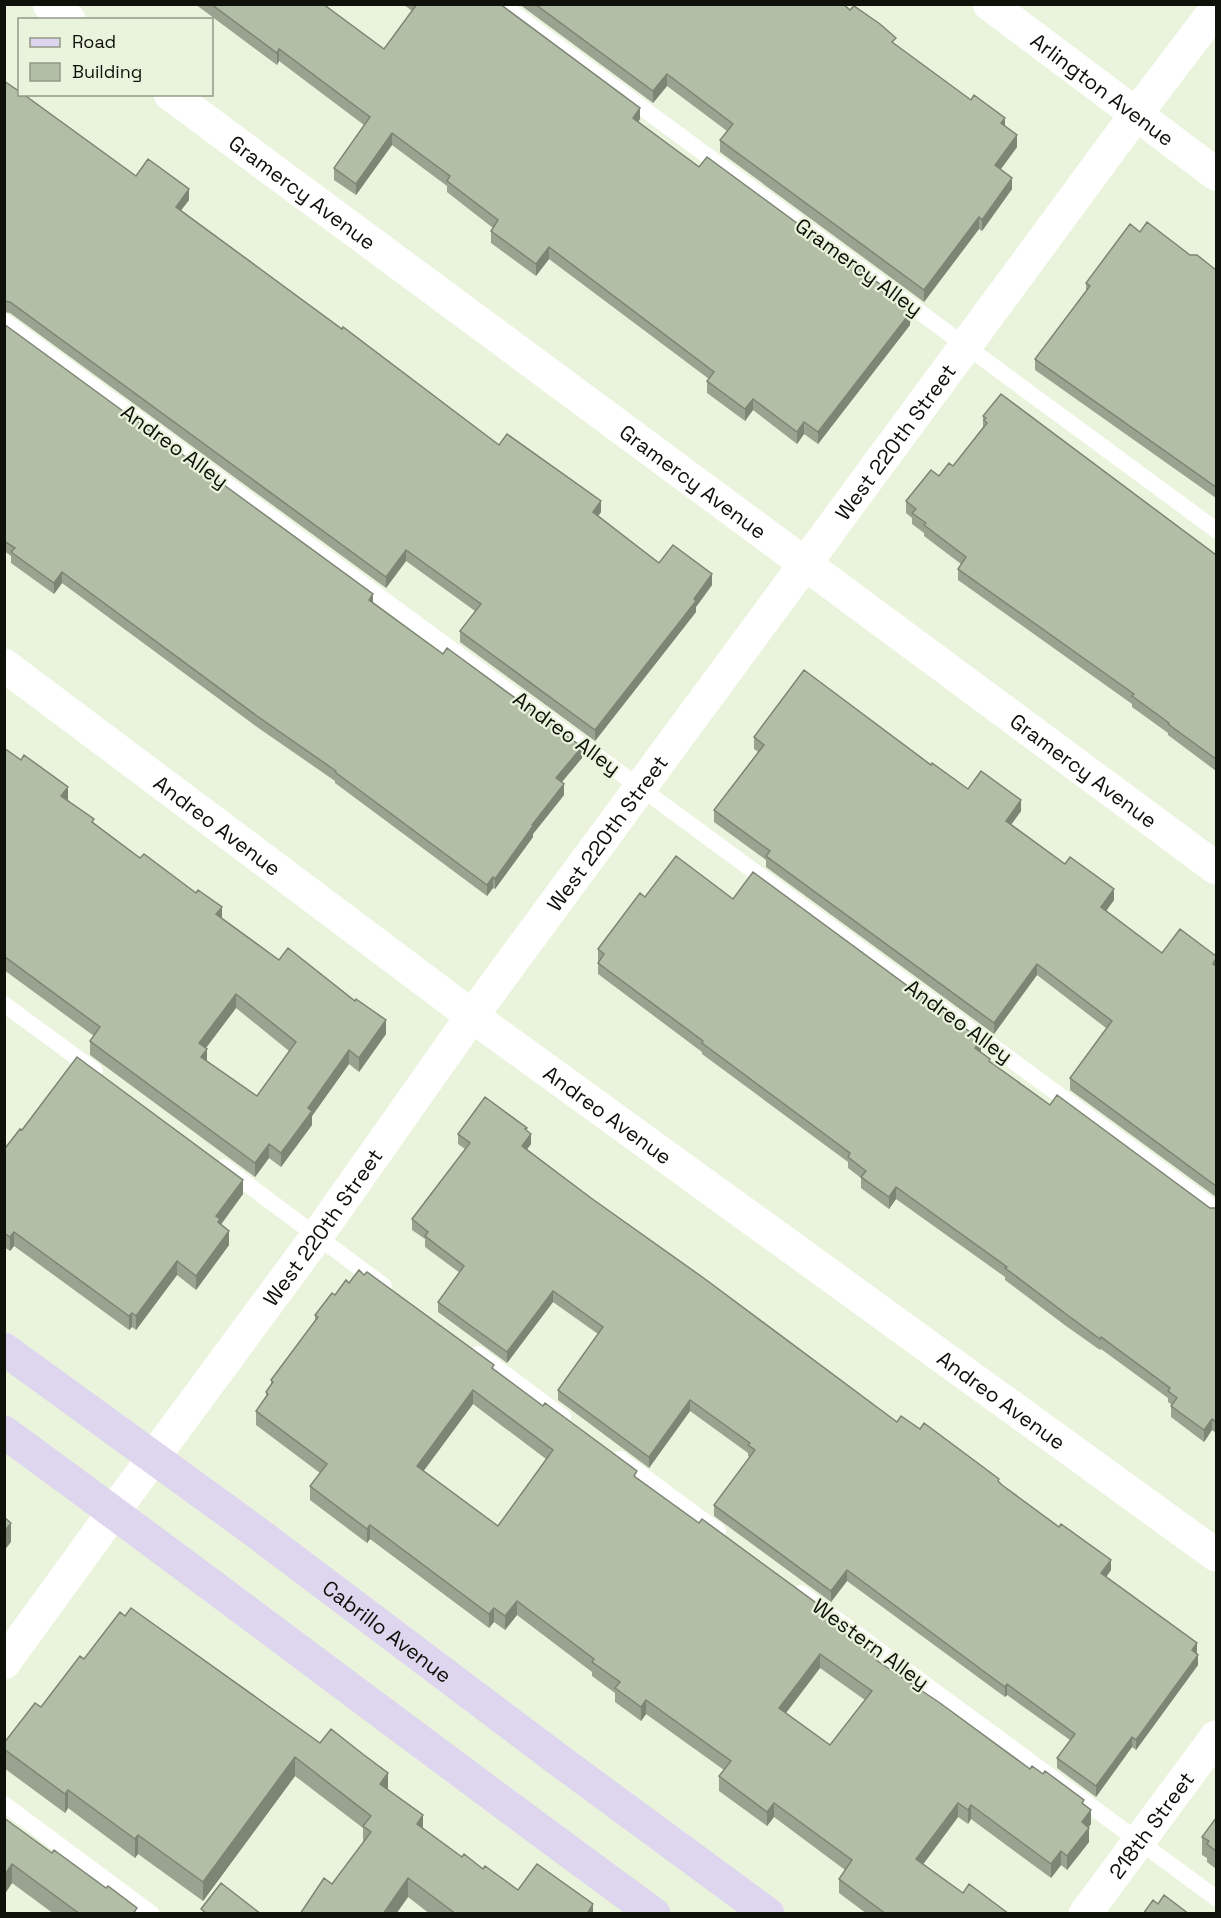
<svg xmlns="http://www.w3.org/2000/svg" width="1221" height="1918" font-family="'Space Grotesk',sans-serif">
<style>
.lines{fill:none;stroke-linecap:round;stroke-linejoin:round}
.service{stroke:#fff;stroke-width:16}
.minor{stroke:#fff;stroke-width:33}
.tertiary{stroke:#fff;stroke-width:33}
.secondary{stroke:#ddd6ee;stroke-width:33}
.wall{fill:#9aa38f;fill-rule:evenodd}
.shaded-wall{fill:#7d8574}
.building{fill:#b3bea6;stroke:#7d8574;stroke-width:1.5;fill-rule:evenodd}
.labels{text-anchor:middle;dominant-baseline:central;stroke-width:4.5;stroke-linejoin:round;paint-order:stroke}
.street-label{font-size:21px;fill:#0e1109;stroke:#eaf4dc}
</style>
<rect width="100%" height="100%" fill="#eaf4dc"/>
<g class="lines">
<path class="service" d="M501 4 1216 530
M4 321 1216 1210
M4 1004 95 1071
M224 1167 384 1286
M478 1354 563 1417
M620 1459 718 1531
M801 1593 1216 1898
M4 1804 152 1914"/>
<g class="minor">
<path d="M49 4 69 20"/>
<path id="s1" d="M170 94 1216 868"/>
<path id="s2" d="M4 665 472 1016 1216 1555"/>
<path id="s3" d="M4 1663 128 1492 317 1236 472 1016 1137 113 1216 9"/>
<path id="s4" d="M1085 1914 1216 1737"/>
</g>
<path class="tertiary" id="s5" d="M989 4 1216 174"/>
<g class="secondary">
<path id="s6" d="M4 1349 256 1532 560 1761 768 1914"/>
<path d="M4 1432C222 1591 436 1755 654 1914"/>
</g>
</g>
<path class="wall" d="M195 4H323L384 49 412 11 403 4H500L640 119 638 122 911 319 910 320V325L818 444 804 434 797 444 753 410 745 421 707 393V381L709 379 549 259 536 276 491 243V231L493 228 447 192V186L392 145 356 195 334 180V168L364 125 279 61 277 65Z
M519 4H843L896 45 1005 126 1017 147 1001 169 1012 189 982 231 979 229 924 302 720 152V140L727 131 667 86 653 103Z
M4 81 136 176 189 200 181 210 499 445 601 512 598 516 659 563 712 585 696 607V612L595 741 460 642V631L475 611 406 561 386 588 10 313 4 312Z
M1140 232 1190 255 1216 270V498L1035 370V359L1086 291V283Z
M4 324 373 602 582 758 561 783 564 795 533 834V837L495 889 493 888 487 896 335 783V781L257 727 62 583 54 594 11 563V556L4 551Z
M983 416 1216 555V771L1168 735V733L1132 707V704L958 580V569L961 564 924 536V533L912 524V518L906 513V501L953 466 983 427Z
M754 737 931 765 968 789 1021 811 1011 824 1114 900 1106 911 1162 953 1216 956V1197L1070 1090V1078L1106 1028 1037 975 994 1034 766 867V860L714 822V810L758 752 754 749Z
M4 748 68 800 94 823 140 858 279 960 386 1034 359 1072 349 1064 312 1116V1125L281 1167 269 1158 255 1177 90 1055V1041L94 1036 4 970ZM236 1008 289 1051 257 1096 207 1061 206 1048Z
M645 897 733 899 981 1051V1052L990 1062 1050 1105 1210 1208H1216V1433L1212 1430 1204 1442 1171 1417V1406L1172 1405 1168 1402V1398L1101 1349 1100 1350 1066 1326 1005 1280V1277L896 1199 889 1209 861 1188V1178L848 1168V1162L702 1054V1052L598 974V963L599 962 598 961V949Z
M22 1130 243 1194 221 1225 229 1245 196 1290 177 1275 136 1330 132 1327 129 1330 14 1246 10 1251 4 1247V1145L6 1147Z
M527 1130 531 1144 527 1149 591 1198 897 1422 920 1429 999 1483 1111 1570 1106 1577 1197 1654 1198 1665 1136 1750 1132 1747 1096 1797 1057 1768V1758L1070 1740 1007 1695 1005 1697 847 1581 831 1602 714 1516V1505L750 1457 748 1456V1453L690 1411 649 1468 558 1400V1390L598 1334 553 1302 507 1363 438 1312V1302L460 1273 425 1247V1239L412 1230V1219L465 1149 458 1144V1134Z
M364 1275 494 1369 637 1478 819 1614 879 1662 1030 1769 1084 1804 1091 1824 1088 1827 1089 1842 1067 1870 1061 1865 1051 1878 971 1819 968 1824 958 1817 923 1864 963 1893 1009 1914H867L839 1893V1879L845 1870 774 1817 767 1826 719 1791V1776L724 1770 646 1714 641 1721 615 1702V1693L592 1676V1672L517 1615 505 1630 494 1622 489 1628 370 1539 367 1543 310 1500V1486L320 1473 256 1425V1411L266 1397V1392L271 1385V1380L315 1322V1315L349 1283ZM473 1404 546 1459 498 1526 423 1471ZM820 1668 865 1700 830 1745 786 1713Z
M84 1659 320 1743 388 1790 423 1828 462 1857 483 1869 518 1890 593 1914H430L408 1897 396 1914H300L332 1884 363 1842V1828L295 1776 203 1901 138 1854 135 1858 68 1808 65 1813 4 1768V1743L41 1707Z
M4 1818 52 1853 137 1914H54L12 1883 6 1892 4 1891Z
M1216 1818V1869L1207 1862V1858L1202 1855V1837Z"/>
<path class="shaded-wall" d="M279 49V61L277 65V53Z
M667 74V86L653 103V91Z
M640 108V119L633 130V118Z
M1005 118V130L1001 123Z
M392 133V145L356 195V184Z
M1017 135V147L995 177V165Z
M1012 178V189L982 231V220Z
M189 189V200L176 217V207Z
M979 217V229L924 302V290Z
M549 247V259L536 276V264Z
M911 307 910 325 818 444V432Z
M753 399V410L745 421V409Z
M804 422V434L797 444V432Z
M601 501V512L593 523V512Z
M406 550V561L386 588V577Z
M62 572V583L54 594V583Z
M712 574V585L696 607V612L595 741V730Z
M373 594V605L369 600Z
M582 747V758L556 789V778Z
M564 784V795L533 834V837L495 889V879L532 825Z
M68 787V801L61 796Z
M1021 800V811L1006 832V821Z
M493 877V888L487 896V885Z
M1114 889V900L1101 918V907Z
M222 907V921L216 914Z
M1037 964V975L994 1034V1023Z
M236 994V1008L199 1057V1043Z
M386 1020V1034L359 1072V1058Z
M981 1040V1051L975 1059V1048Z
M207 1049V1063L201 1057Z
M349 1050V1064L312 1116V1125L281 1167V1153L308 1108Z
M531 1134V1144L522 1156V1146Z
M269 1144V1158L255 1177V1163Z
M243 1180V1194L220 1225V1233L216 1216Z
M896 1187V1199L889 1209V1197Z
M229 1231V1245L196 1290V1276Z
M14 1232V1246L10 1251V1237Z
M177 1261V1275L136 1330V1316Z
M553 1291V1302L507 1363V1352Z
M132 1313V1327L129 1330V1316Z
M473 1390V1404L417 1480V1466Z
M690 1400V1411L649 1468V1457Z
M1212 1419V1430L1204 1442V1430Z
M11 1523V1542L4 1551V1532Z
M370 1525V1539L367 1543V1529Z
M1111 1560V1570L1101 1584V1573Z
M847 1570V1581L831 1602V1591Z
M517 1601V1615L505 1630V1616Z
M819 1605V1619L815 1611Z
M494 1608V1622L489 1628V1614Z
M1197 1643V1654L1192 1650Z
M820 1654V1668L779 1722V1708Z
M1198 1655V1665L1136 1750V1740Z
M1007 1684V1695L1005 1697V1687Z
M646 1700V1714L641 1721V1707Z
M1132 1737V1747L1096 1797V1786Z
M295 1757V1776L203 1901V1882Z
M388 1773V1792L380 1784Z
M68 1790V1808L65 1813V1794Z
M774 1803V1817L767 1826V1812Z
M958 1803V1817L916 1874V1859Z
M971 1805V1819L968 1824V1810Z
M1091 1810V1824L1082 1836V1822Z
M423 1815V1834L417 1824Z
M1089 1828V1842L1067 1870V1856Z
M138 1835V1854L135 1858V1839Z
M1061 1851V1865L1051 1878V1864Z
M12 1864V1883L6 1892V1873Z
M408 1878V1897L396 1914H383Z
M593 1904V1914H587Z"/>
<path class="building" d="M211 4H323L384 49 417 4H500L640 108 633 118 699 167 707 157 911 307 908 312 910 313 818 432 804 422 797 432 753 399 745 409 707 381 714 372 549 247 536 264 491 231 498 220 447 181 450 176 392 133 356 184 334 168 370 117 279 49 277 53Z
M535 4H843L850 10 854 6 880 24 896 38 892 42 971 100 974 95 1005 118 1001 123 1017 135 995 165 1012 178 982 220 979 217 924 290 720 140 733 124 667 74 653 91Z
M4 81 20 92V94H23L136 176 148 159 189 189 176 207 342 329 343 327 499 445 507 434 601 501 593 512 659 563 673 545 712 574 694 599 696 601 595 730 460 631 481 604 406 550 386 577 10 302 4 301Z
M1147 222 1190 255H1197L1216 270V487L1035 359 1090 286 1086 283 1130 224 1140 232Z
M4 324 373 594 369 600 443 654 447 648 582 747 556 778 564 784 532 825 533 826 495 879 493 877 487 885 335 772 336 771 257 716 62 572 54 583 11 552 15 548 4 541Z
M1001 394 1216 555V759L1168 724 1169 723 1132 696 1134 694 958 569 966 557 924 525 926 523 912 513 916 509 906 501 931 470 939 476 949 463 953 466 987 423 984 420 986 418 983 416Z
M804 670 931 765 932 763 968 789 981 771 1021 800 1006 821 1065 864 1070 857 1114 889 1101 907 1162 953 1180 929 1216 956V959L1213 964 1216 966V1186L1070 1078 1112 1021 1037 964 994 1023 766 856 770 851 714 810 764 745 754 737Z
M4 748 21 760 24 755 68 787 61 796 94 819 92 822 140 858 144 854 196 893 198 890 222 907 216 914 279 960 288 948 355 1001 356 999 386 1020 359 1058 349 1050 308 1108 312 1111 281 1153 269 1144 255 1163 90 1041 100 1027 4 956ZM236 994 296 1042 257 1096 201 1057 207 1049 199 1043Z
M676 856 733 899 753 872 981 1040 975 1048 990 1059 989 1061 1050 1105 1057 1095 1210 1208H1216V1422L1212 1419 1204 1430 1171 1406 1177 1398 1168 1391 1170 1388 1101 1337 1100 1339 1066 1314 1005 1268 1007 1267 896 1187 889 1197 861 1177 866 1171 848 1157 850 1153 702 1043 703 1041 598 963 604 954 598 949 640 893 645 897Z
M77 1057 243 1180 216 1216 220 1219 218 1222 229 1231 196 1276 177 1261 136 1316 132 1313 129 1316 14 1232 10 1237 4 1233V1145L6 1147 20 1129 22 1130Z
M485 1097 527 1128 525 1129 531 1134 522 1146 591 1198 705 1279 897 1422 901 1416 920 1429 924 1423 999 1479 998 1481 1002 1485 1059 1527 1061 1524 1111 1560 1101 1573 1197 1643 1192 1650 1198 1655 1136 1740 1132 1737 1096 1786 1057 1758 1075 1734 1007 1684 1005 1687 847 1570 831 1591 714 1505 755 1450 748 1445 750 1443 690 1400 649 1457 558 1390 603 1327 553 1291 507 1352 438 1302 464 1266 425 1236 428 1232 412 1219 470 1143 458 1134Z
M359 1270 364 1275 367 1272 494 1365 492 1368 543 1406 545 1403 637 1471 634 1476 699 1523 702 1519 819 1605 815 1611 879 1657 876 1660 940 1703 1030 1769 1032 1766 1043 1774 1045 1771 1084 1800 1082 1803 1091 1810 1082 1822 1089 1828 1067 1856 1061 1851 1051 1864 971 1805 968 1810 958 1803 916 1859 963 1893 969 1884 1009 1914H886L839 1879 852 1860 774 1803 767 1812 719 1776 731 1761 646 1700 641 1707 615 1688 620 1682 592 1662 594 1659 517 1601 505 1616 494 1608 489 1614 370 1525 367 1529 310 1486 327 1464 256 1411 268 1394 266 1392 273 1382 271 1380 318 1317 315 1315 332 1293 335 1295 346 1280 349 1283ZM473 1390 553 1450 498 1526 417 1466ZM820 1654 872 1691 830 1745 779 1708Z
M4 1517 11 1523 4 1532Z
M131 1608 320 1743 331 1729 364 1755 388 1773 380 1784 423 1815 417 1824 462 1857 464 1854 483 1869 485 1866 518 1890 537 1864 593 1904 587 1914H456L408 1878 383 1914H300L324 1878 332 1884 371 1832 363 1826 371 1816 295 1757 203 1882 138 1835 135 1839 68 1790 65 1794 4 1749V1743L35 1703 41 1707 80 1656 84 1659 120 1612 125 1616Z
M4 1818 52 1853 54 1850 106 1888 108 1886 137 1908 133 1914H80L12 1864 6 1873 4 1872Z
M1216 1818V1851L1207 1844 1209 1841 1202 1837Z
M221 1883 261 1914H207L201 1909Z
M1164 1895 1189 1914H1143L1153 1900 1158 1904Z"/>
<g class="labels">
<g class="street-label">
<text stroke="none"><textPath href="#s5" startOffset="142">Arlington Avenue</textPath></text>
<text stroke="none"><textPath href="#s1" startOffset="165">Gramercy Avenue</textPath></text>
<text transform="translate(859 267) rotate(36)">Gramercy Alley</text>
<text stroke="none"><textPath href="#s3" startOffset="1512">West 220th Street</textPath></text>
<text transform="translate(175 446) rotate(36)">Andreo Alley</text>
<text stroke="none"><textPath href="#s1" startOffset="651">Gramercy Avenue</textPath></text>
<text transform="translate(567 733) rotate(36)">Andreo Alley</text>
<text stroke="none"><textPath href="#s1" startOffset="1137">Gramercy Avenue</textPath></text>
<text stroke="none"><textPath href="#s2" startOffset="267">Andreo Avenue</textPath></text>
<text stroke="none"><textPath href="#s3" startOffset="1026">West 220th Street</textPath></text>
<text transform="translate(959 1021) rotate(36)">Andreo Alley</text>
<text stroke="none"><textPath href="#s2" startOffset="753">Andreo Avenue</textPath></text>
<text stroke="none"><textPath href="#s3" startOffset="540">West 220th Street</textPath></text>
<text stroke="none"><textPath href="#s2" startOffset="1239">Andreo Avenue</textPath></text>
<text stroke="none"><textPath href="#s6" startOffset="476">Cabrillo Avenue</textPath></text>
<text transform="translate(871 1644) rotate(36)">Western Alley</text>
<text stroke="none"><textPath href="#s4" startOffset="111">218th Street</textPath></text>
</g>
</g>
<rect width="1221" height="1918" fill="none" stroke="#0e1109" stroke-width="12"/>
<rect x="18" y="18" width="195" height="78" fill="#eaf4dc" stroke="#929988" stroke-width="1.5"/>
<rect x="30" y="38" width="30" height="9" fill="#ddd6ee" stroke="#929988" stroke-width="1.5"/>
<text x="72" y="48" font-size="18" fill="#0e1109">Road</text>
<rect x="30" y="63" width="30" height="18" fill="#b3bea6" stroke="#929988" stroke-width="1.5"/>
<text x="72" y="78" font-size="18" fill="#0e1109">Building</text>
</svg>
